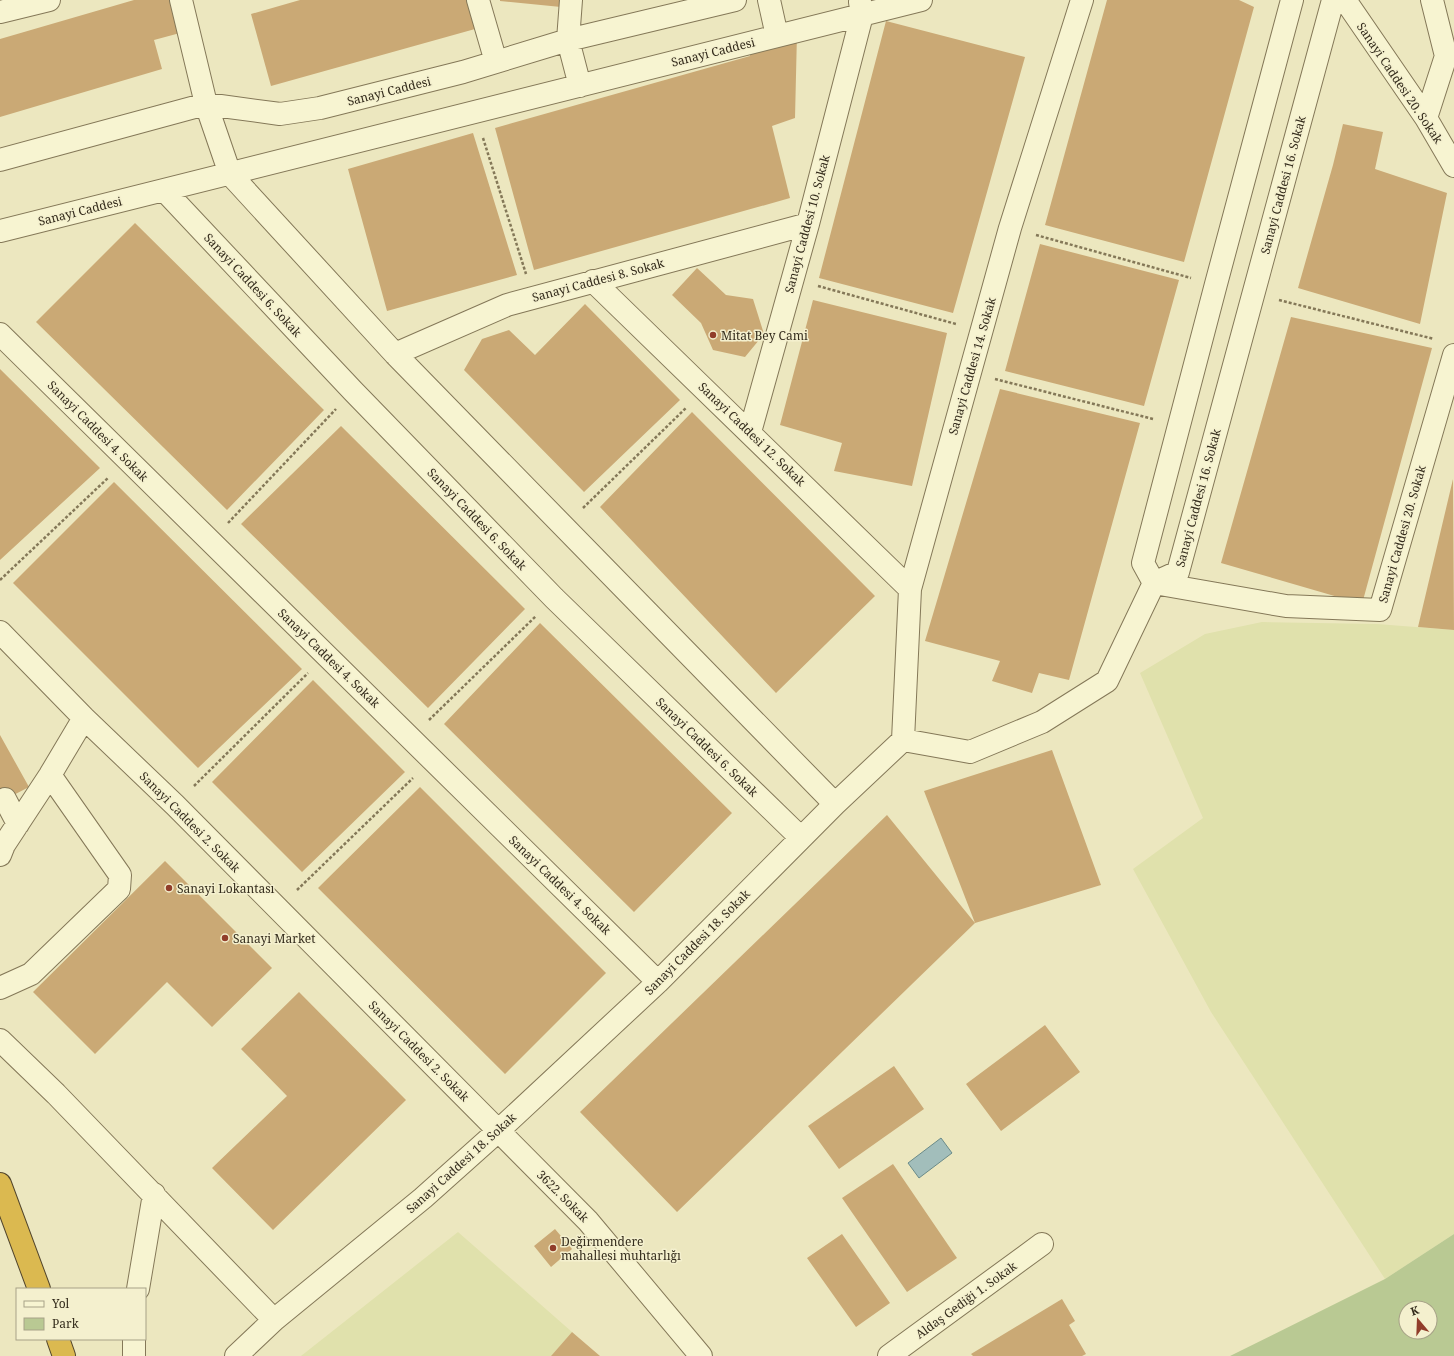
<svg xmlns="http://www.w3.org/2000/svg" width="1454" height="1356" font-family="'Noto Serif',serif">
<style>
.farmland{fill:#e0e1ac}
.green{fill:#b9c993;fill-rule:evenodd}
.water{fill:#a2bebb;stroke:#6a8b89}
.building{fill:#caa975}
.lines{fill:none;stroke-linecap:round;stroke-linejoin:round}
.minor-casing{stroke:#847858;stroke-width:24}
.highway-casing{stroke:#52452c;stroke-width:24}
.path{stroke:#847858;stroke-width:2.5;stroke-dasharray:3 2;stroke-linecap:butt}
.minor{stroke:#f7f4d1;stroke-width:22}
.highway{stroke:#dbb950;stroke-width:22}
.poi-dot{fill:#913d2a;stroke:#f4f0ce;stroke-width:1.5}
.labels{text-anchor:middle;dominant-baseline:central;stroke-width:3;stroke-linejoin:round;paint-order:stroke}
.street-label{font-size:12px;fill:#342c1c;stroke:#f4f0ce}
.poi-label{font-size:12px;fill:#342c1c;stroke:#f4f0ce;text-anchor:start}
</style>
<rect width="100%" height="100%" fill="#ece7bf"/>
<path class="farmland" d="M1262 622 1377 624 1454 630V1234L1385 1279 1211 1012 1133 869 1203 818 1140 673 1205 634Z
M458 1232 572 1332 551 1356H301Z"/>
<path class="green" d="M1454 1234V1356H1230L1385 1279ZM1406 1308H1430V1332H1406Z"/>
<path class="water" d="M941 1138 952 1153 919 1178 908 1163Z"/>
<path class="building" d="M134 0H170L180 33 154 40 162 69 0 117V39Z
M300 0H467L475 29 271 86 251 14Z
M500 0H562L561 7 500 1Z
M1107 0H1239L1254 7 1184 262 1045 225Z
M886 21 1025 57 953 313 819 278Z
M797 33 795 118 772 126 790 198 534 270 495 128 750 56 749 45Z
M1343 124 1383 132 1375 169 1447 193 1420 324 1298 288 1333 165Z
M473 133 517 275 387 311 348 169Z
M135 223 324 410 227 510 36 322Z
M1040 244 1179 280 1144 406 1005 371Z
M697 268 726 295 753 299 764 334 745 357 713 350 701 323 672 295Z
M813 300 947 333 912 486 834 471 842 443 780 425Z
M585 304 680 400 584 492 464 370 482 339 509 330 535 355Z
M1291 317 1432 348 1362 604 1221 563Z
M0 369 100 468 0 560Z
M1000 389 1140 423 1069 680 1039 673 1032 693 992 681 1000 661 925 641Z
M692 412 875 596 776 693 600 507Z
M341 426 525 609 428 708 241 524Z
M1453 479 1454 630 1418 627Z
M114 482 302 669 198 768 13 583Z
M540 623 732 813 634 912 444 724Z
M313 680 405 772 302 872 212 782Z
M0 735 29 787 0 802Z
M1052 750 1101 885 975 923 924 791Z
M420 787 606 973 505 1074 318 888Z
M887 815 975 923 677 1212 580 1112Z
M165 861 272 968 212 1027 167 982 95 1054 33 992Z
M299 992 406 1100 273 1230 212 1168 287 1096 241 1049Z
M1045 1025 1080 1072 1001 1131 966 1084Z
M894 1066 924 1109 839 1169 808 1126Z
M893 1164 957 1258 907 1292 842 1198Z
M555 1229 572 1249 551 1267 534 1246Z
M842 1234 890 1303 856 1327 807 1258Z
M1062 1299 1075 1321 1069 1325 1086 1354 1082 1356H973L971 1354Z
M572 1332 600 1356H551Z"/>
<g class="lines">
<g class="minor-casing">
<path id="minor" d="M181 0 206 104 230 174 395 354 835 804
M478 0 496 62
M571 0 568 40 580 86
M769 0 777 36
M1345 0 1426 118 1454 166
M0 12 49 0
M1426 118 1446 56 1432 0
M0 160 206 104 280 114 320 108 463 72 568 40 735 0
M164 190 353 391 554 598 801 838
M0 231 921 0
M593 281 910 589
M0 334 658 982
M395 354 507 305 808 224
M750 432 808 224 862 15 860 2
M1154 583 1178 572 1333 0
M1154 583 1143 563 1216 284 1292 0
M1154 583 1286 606 1380 610 1454 355
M0 632 84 718 175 805 588 1221 701 1356
M903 740 910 589 1010 228 1082 0
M5 799 18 824
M0 855 4 845 50 775 84 718
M0 988 31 974 119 889 120 875 50 775
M0 1040 56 1094 274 1320
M138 1289 154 1194
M134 1356V1339
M236 1356 274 1320 423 1198 498 1131 658 982 835 804 903 740 970 752 1042 722 1107 681 1154 583
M889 1356 1042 1244"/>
</g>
<g class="highway-casing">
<path id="highway" d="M0 1184 39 1289
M58 1339 64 1356"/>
</g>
<path class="path" d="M483 138 526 274
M1036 235 1191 278
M818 286 956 324
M1279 300 1434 339
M995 379 1153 419
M583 508 687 407
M228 523 336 409
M0 580 109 477
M429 720 536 616
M194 786 308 673
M297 890 413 778"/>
<use href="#minor" class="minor"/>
<use href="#highway" class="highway"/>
</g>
<g class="poi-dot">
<circle cx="713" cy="335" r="4"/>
<circle cx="169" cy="888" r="4"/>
<circle cx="225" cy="938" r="4"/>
<circle cx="553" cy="1248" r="4"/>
</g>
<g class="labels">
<g class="street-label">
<text transform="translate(713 52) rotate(-14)">Sanayi Caddesi</text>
<text transform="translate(1400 83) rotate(56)">Sanayi Caddesi 20. Sokak</text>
<text transform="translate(389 91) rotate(-14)">Sanayi Caddesi</text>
<text transform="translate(1283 185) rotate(-75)">Sanayi Caddesi 16. Sokak</text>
<text transform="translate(80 211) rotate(-14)">Sanayi Caddesi</text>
<text transform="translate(807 224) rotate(-75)">Sanayi Caddesi 10. Sokak</text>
<text transform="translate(598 280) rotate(-15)">Sanayi Caddesi 8. Sokak</text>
<text transform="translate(253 285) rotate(47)">Sanayi Caddesi 6. Sokak</text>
<text transform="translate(972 366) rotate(-74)">Sanayi Caddesi 14. Sokak</text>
<text transform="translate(98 431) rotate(45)">Sanayi Caddesi 4. Sokak</text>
<text transform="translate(752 434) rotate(44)">Sanayi Caddesi 12. Sokak</text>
<text transform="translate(1198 498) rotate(-75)">Sanayi Caddesi 16. Sokak</text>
<text transform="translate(477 519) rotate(46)">Sanayi Caddesi 6. Sokak</text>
<text transform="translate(1402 534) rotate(-74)">Sanayi Caddesi 20. Sokak</text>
<text transform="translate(329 658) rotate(44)">Sanayi Caddesi 4. Sokak</text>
<text transform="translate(707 747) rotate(44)">Sanayi Caddesi 6. Sokak</text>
<text transform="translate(190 822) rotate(45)">Sanayi Caddesi 2. Sokak</text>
<text transform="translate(560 885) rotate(44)">Sanayi Caddesi 4. Sokak</text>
<text transform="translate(697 942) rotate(-45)">Sanayi Caddesi 18. Sokak</text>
<text transform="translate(419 1051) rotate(45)">Sanayi Caddesi 2. Sokak</text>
<text transform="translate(461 1163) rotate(-42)">Sanayi Caddesi 18. Sokak</text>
<text transform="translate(563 1196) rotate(45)">3622. Sokak</text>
<text transform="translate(966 1300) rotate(-36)">Aldaş Gediği 1. Sokak</text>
</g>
<g class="poi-label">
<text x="721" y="335">Mitat Bey Cami</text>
<text x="177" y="888">Sanayi Lokantası</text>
<text x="233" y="938">Sanayi Market</text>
<text x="561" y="1241">Değirmendere<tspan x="561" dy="14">mahallesi muhtarlığı</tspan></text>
</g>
</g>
<rect x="16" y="1288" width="130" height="52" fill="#f4f0ce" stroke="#a7a287"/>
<rect x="24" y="1301" width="20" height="6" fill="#f7f4d1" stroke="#a7a287"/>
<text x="52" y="1308" font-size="12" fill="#342c1c">Yol</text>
<rect x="24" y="1318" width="20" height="12" fill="#b9c993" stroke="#a7a287"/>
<text x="52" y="1328" font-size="12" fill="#342c1c">Park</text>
<g transform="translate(1418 1320) rotate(341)"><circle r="19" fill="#f4f0ce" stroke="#a7a287"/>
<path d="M0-3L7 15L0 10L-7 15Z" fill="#913d2a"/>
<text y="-6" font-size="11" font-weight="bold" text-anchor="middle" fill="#342c1c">K</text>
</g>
</svg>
